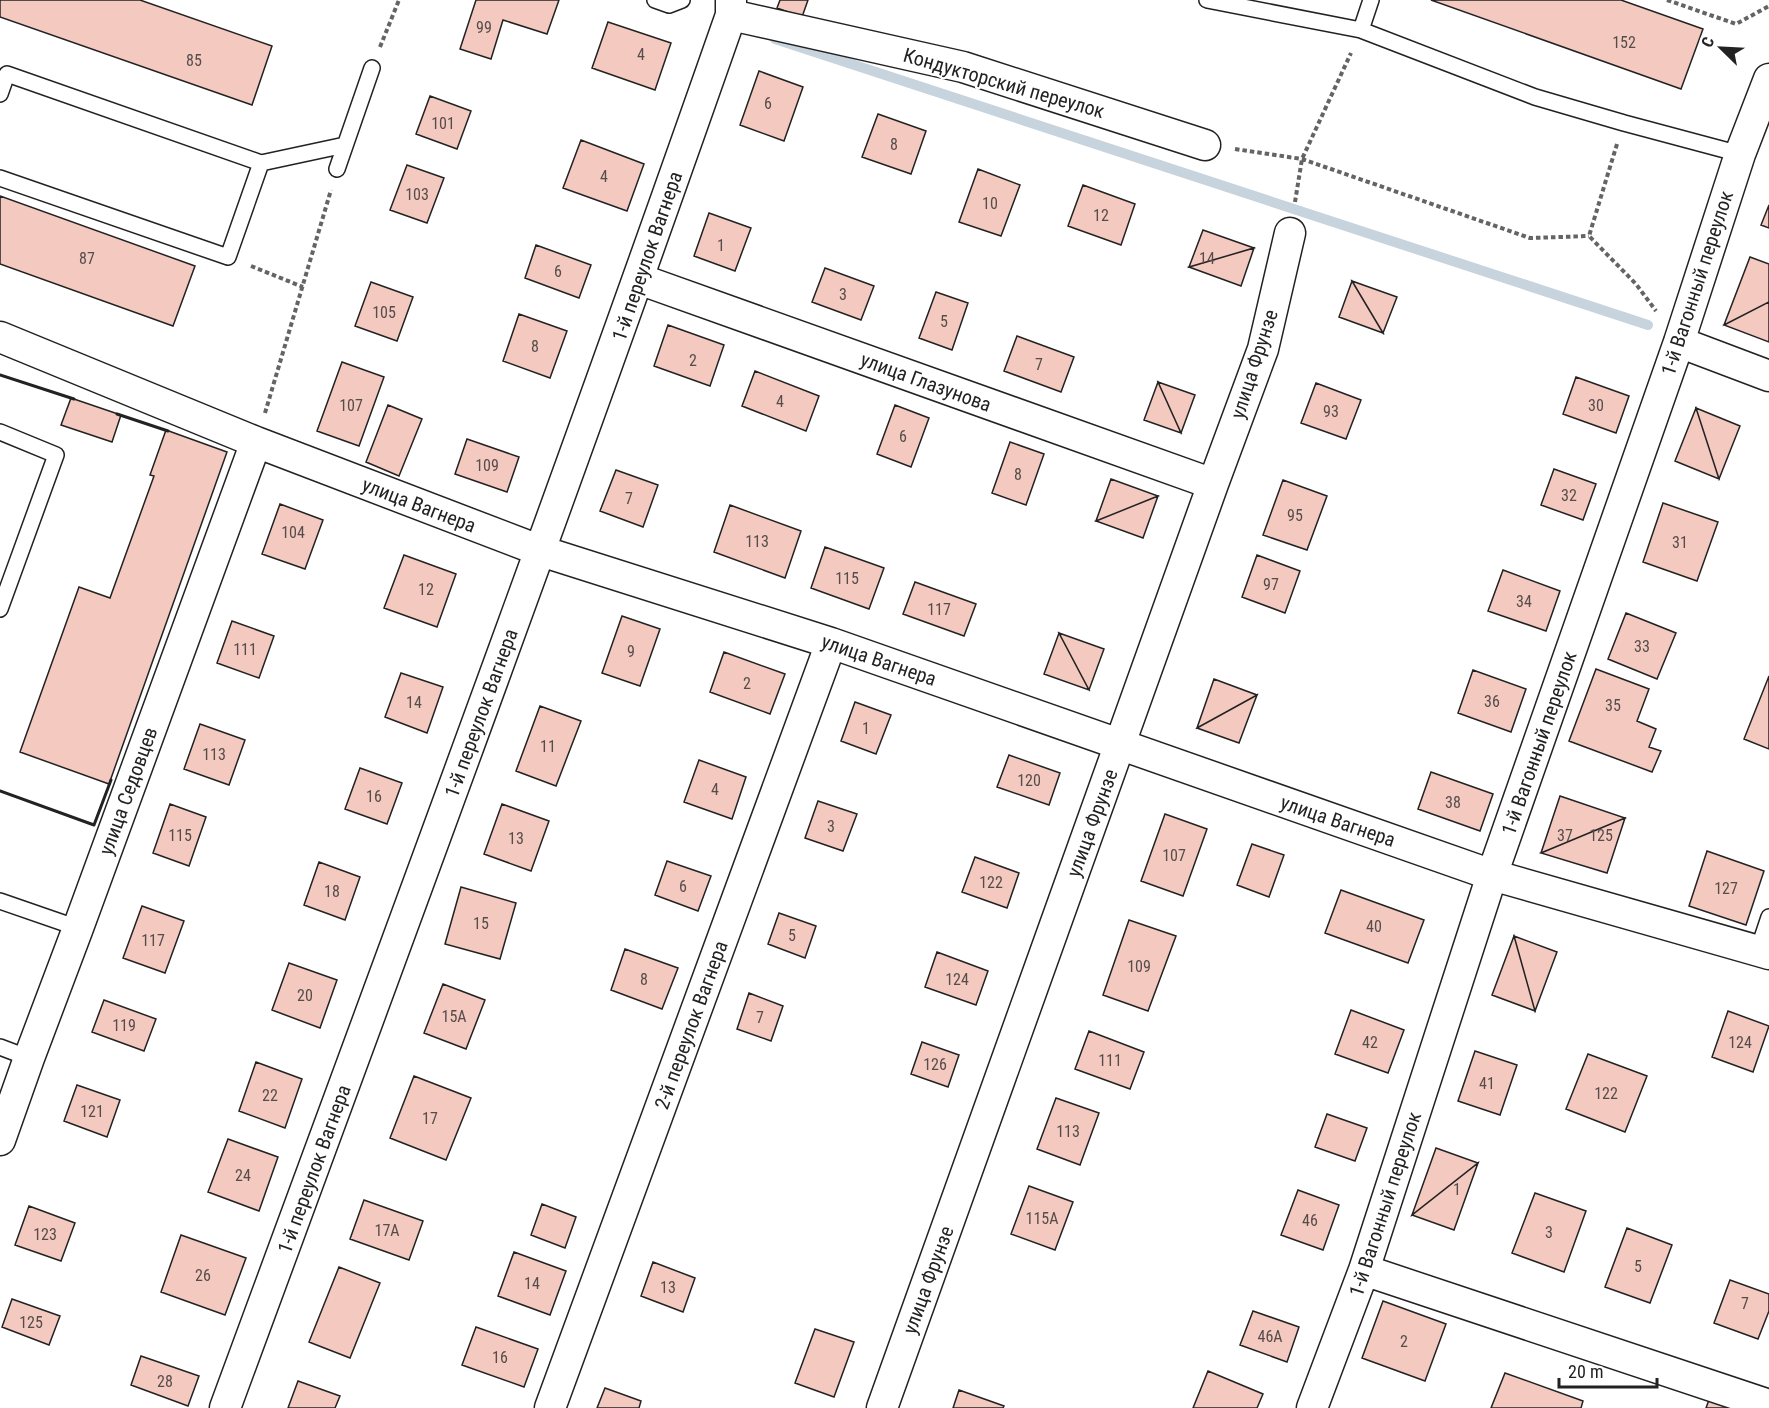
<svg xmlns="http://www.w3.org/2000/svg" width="1769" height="1408" font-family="'Roboto Condensed',sans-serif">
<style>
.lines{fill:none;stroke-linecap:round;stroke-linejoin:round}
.stream{stroke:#c7d3dd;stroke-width:10}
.building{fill:#f3c9c0;stroke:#222;stroke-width:1.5}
.lane-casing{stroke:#222;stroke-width:18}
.street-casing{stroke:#222;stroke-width:33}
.path{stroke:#646464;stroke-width:4;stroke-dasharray:4.5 3;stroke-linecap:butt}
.lane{stroke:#fff;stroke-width:15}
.street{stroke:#fff;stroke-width:30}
.wall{stroke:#222;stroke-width:3}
.labels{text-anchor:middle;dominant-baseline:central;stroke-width:4.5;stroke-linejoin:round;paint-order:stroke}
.number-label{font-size:16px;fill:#564c4a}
.street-label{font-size:20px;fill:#222;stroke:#fff}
</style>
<rect width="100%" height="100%" fill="#fff"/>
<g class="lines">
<path class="stream" d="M775 39 1648 325"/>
</g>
<path class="building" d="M0 0H140L272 46 252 105 0 17Z
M476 0H559L547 34 503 20 491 59 460 49Z
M780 0H808L802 17 777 8Z
M1431 0H1621L1703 29 1681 89Z
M608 22 671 43 655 90 592 68Z
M759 71 803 87 784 141 740 125Z
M430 96 471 111 457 149 416 134Z
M878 114 926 131 911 174 862 157Z
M581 140 644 164 627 211 563 188Z
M407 165 444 178 427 223 390 210Z
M978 169 1020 185 1001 236 959 222Z
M1083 185 1135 204 1121 245 1068 226Z
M0 196 195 266 173 326 0 264Z
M1769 205V228L1761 225Z
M709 213 751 228 735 271 694 256Z
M1203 230 1254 248 1189 267Z
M536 245 591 265 579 298 525 278Z
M1254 248 1241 286 1189 267Z
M1750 257 1769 264V302L1724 325Z
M825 268 874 286 861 320 812 302Z
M1352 281 1383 333 1339 317Z
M1352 281 1397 297 1383 333Z
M371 282 413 297 397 341 355 326Z
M936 292 968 303 952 350 919 338Z
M1769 302V342L1724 325Z
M519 314 567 331 550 378 503 361Z
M668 325 724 345 710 386 654 366Z
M1017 336 1074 357 1061 392 1004 371Z
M342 362 384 377 359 446 317 431Z
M755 371 819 396 806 431 742 406Z
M1576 377 1629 396 1616 433 1563 414Z
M1158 382 1195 395 1181 433Z
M1158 382 1181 433 1144 420Z
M1316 383 1361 400 1346 439 1301 423Z
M71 398 121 415 112 442 61 425Z
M388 405 422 419 399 476 366 462Z
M895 405 929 418 911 467 877 454Z
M1696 408 1719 479 1675 461Z
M1696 408 1740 426 1719 479Z
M166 430 227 452 109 784 20 752 79 587 110 598 154 476 150 475Z
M467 439 519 457 507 492 455 474Z
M1010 442 1044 454 1026 505 992 493Z
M1554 469 1596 484 1583 520 1541 505Z
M616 470 658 485 643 527 600 511Z
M1111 479 1158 496 1096 521Z
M1283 480 1327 496 1307 550 1263 535Z
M1158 496 1143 538 1096 521Z
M1663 503 1718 522 1697 581 1643 562Z
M280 504 323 520 305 569 262 554Z
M730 505 801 531 785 578 714 552Z
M825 547 884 568 869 609 811 588Z
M404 555 456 574 437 627 384 608Z
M1257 555 1300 571 1285 613 1242 597Z
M1503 570 1560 591 1546 631 1488 611Z
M915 582 976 604 964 636 903 614Z
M1626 613 1676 633 1657 679 1608 659Z
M622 616 660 629 640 686 602 673Z
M232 621 274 636 259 678 217 663Z
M1059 633 1104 649 1089 690Z
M1059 633 1089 690 1044 674Z
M724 652 785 674 770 714 710 692Z
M1596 669 1649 689 1637 721 1656 729 1649 747 1661 751 1652 772 1569 741Z
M1473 670 1526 689 1511 732 1458 713Z
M401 673 443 687 427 733 385 717Z
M1769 676V749L1744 739Z
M1214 679 1257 695 1197 728Z
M1257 695 1239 743 1197 728Z
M855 702 891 715 876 754 841 741Z
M540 706 581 721 556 786 516 771Z
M200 724 245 740 229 785 184 769Z
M1009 755 1060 773 1049 805 997 787Z
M699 760 746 777 732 819 684 802Z
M360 768 402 783 387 824 345 809Z
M1431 772 1493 794 1480 831 1418 809Z
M1560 796 1625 818 1541 853Z
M818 801 857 814 843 851 805 838Z
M170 804 206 817 189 866 153 853Z
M502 804 549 821 531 871 484 854Z
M1165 814 1207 829 1183 896 1141 881Z
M1625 818 1607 873 1541 853Z
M1252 844 1284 855 1269 897 1237 885Z
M1707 851 1764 871 1746 925 1689 906Z
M975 857 1019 873 1007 908 962 892Z
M667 861 711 876 698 911 655 895Z
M319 862 360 877 345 920 304 905Z
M461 887 516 903 500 959 445 944Z
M1341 890 1424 920 1408 963 1325 933Z
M142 906 184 921 165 973 123 958Z
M779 913 816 926 805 958 768 944Z
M1129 920 1176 936 1148 1011 1103 995Z
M1514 936 1557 952 1535 1011Z
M1514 936 1535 1011 1492 995Z
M625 949 678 968 662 1009 611 990Z
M937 952 988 971 976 1005 925 987Z
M289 963 337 980 320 1028 272 1010Z
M443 984 485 1000 466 1049 424 1033Z
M749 993 783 1006 771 1041 737 1029Z
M104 1000 156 1019 144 1051 92 1032Z
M1351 1010 1404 1030 1388 1073 1335 1054Z
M1728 1011 1769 1026 1753 1072 1712 1057Z
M1089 1031 1144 1052 1130 1089 1075 1069Z
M922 1042 959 1055 948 1087 911 1074Z
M1475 1051 1517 1065 1500 1115 1458 1101Z
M1588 1054 1647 1076 1625 1132 1566 1109Z
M256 1062 302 1079 285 1128 239 1111Z
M414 1076 471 1098 446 1160 390 1138Z
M77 1085 120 1100 107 1137 64 1121Z
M1056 1098 1099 1113 1080 1165 1037 1149Z
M1327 1114 1367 1128 1355 1161 1315 1147Z
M228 1139 278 1157 259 1211 208 1192Z
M1436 1148 1478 1163 1412 1215Z
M1478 1163 1454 1230 1412 1215Z
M1029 1186 1073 1202 1055 1250 1011 1234Z
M1298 1190 1339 1205 1323 1250 1281 1235Z
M1535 1193 1586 1211 1564 1272 1512 1253Z
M364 1200 423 1221 409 1260 350 1239Z
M542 1204 576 1217 565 1248 531 1235Z
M29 1206 75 1223 61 1261 15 1245Z
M1627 1228 1672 1245 1650 1303 1605 1287Z
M181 1235 246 1258 225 1315 161 1292Z
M514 1252 566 1271 550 1315 498 1296Z
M653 1262 695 1278 683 1312 641 1296Z
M339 1267 380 1283 350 1358 309 1342Z
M1730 1280 1769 1294V1311L1758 1339 1714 1323Z
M12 1299 60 1316 49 1345 2 1327Z
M1383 1301 1446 1324 1425 1381 1362 1358Z
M1253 1311 1299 1327 1287 1362 1240 1345Z
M476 1327 538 1349 524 1387 462 1365Z
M815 1329 854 1342 834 1397 795 1383Z
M141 1356 199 1376 188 1406 131 1385Z
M1208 1371 1263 1394 1257 1408H1193Z
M1505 1373 1583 1401 1581 1408H1491Z
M298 1381 340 1396 335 1408H288Z
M605 1388 641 1401 639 1408H597Z
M959 1390 1004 1406 1003 1408H953Z
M1710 1397 1741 1408H1706Z"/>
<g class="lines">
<g class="lane-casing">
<path id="lane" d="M655 0 669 5 682 0
M1207 0 1361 30 1535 97 1624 123 1740 154
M1361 30 1371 0
M0 94 7 74 261 163 228 257 0 178
M261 163 345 145
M337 169 372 68
M0 432 56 455 0 609
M0 901 78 928
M1758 950 1769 917
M0 1047 29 1058"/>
</g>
<g class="street-casing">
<path id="street" d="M731 15 963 67 1205 145
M639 279 1213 484
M0 337 256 442 541 551 831 643 1492 875 1769 954
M1679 342 1769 376
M0 1140 29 1058 78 928 256 442
M1364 1270 1769 1405
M225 1408C396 944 568 481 731 15V0
M550 1408 831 643
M882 1408 1213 484 1263 349 1290 233
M1312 1408 1364 1270 1492 875 1679 342 1740 154 1769 79"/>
</g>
<path class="path" d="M1667 0 1736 24 1769 6
M380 47 399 0
M1617 144 1589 236 1636 284 1656 311
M1235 149 1302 159 1530 238 1589 236
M1295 202 1302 159 1351 53
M251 266 303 287
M265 413 331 190"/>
<use href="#lane" class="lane"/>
<use href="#street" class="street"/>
<path class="wall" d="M0 375 74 399
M117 414 168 431
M0 791 94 825 111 780"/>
</g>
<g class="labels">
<g class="number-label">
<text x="484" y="27">99</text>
<text x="1624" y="42">152</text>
<text x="641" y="54">4</text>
<text x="194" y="60">85</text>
<text x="768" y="103">6</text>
<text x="443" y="123">101</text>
<text x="894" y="144">8</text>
<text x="604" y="176">4</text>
<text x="417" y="194">103</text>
<text x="990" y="203">10</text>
<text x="1101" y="215">12</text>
<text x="721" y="245">1</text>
<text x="87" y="258">87</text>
<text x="1207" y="258">14</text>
<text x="558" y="271">6</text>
<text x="843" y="294">3</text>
<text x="384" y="312">105</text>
<text x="944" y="321">5</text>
<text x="535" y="346">8</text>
<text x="693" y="360">2</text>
<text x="1039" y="364">7</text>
<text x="780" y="401">4</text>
<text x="351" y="405">107</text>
<text x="1596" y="405">30</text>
<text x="1331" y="411">93</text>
<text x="903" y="436">6</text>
<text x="487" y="465">109</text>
<text x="1018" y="474">8</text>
<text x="1569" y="495">32</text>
<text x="629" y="498">7</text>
<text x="1295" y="515">95</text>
<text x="293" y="532">104</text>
<text x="757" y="541">113</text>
<text x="1680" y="542">31</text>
<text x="847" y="578">115</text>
<text x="1271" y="584">97</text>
<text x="426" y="589">12</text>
<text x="1524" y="601">34</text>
<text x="939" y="609">117</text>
<text x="1642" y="646">33</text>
<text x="245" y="649">111</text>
<text x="631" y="651">9</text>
<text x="747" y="683">2</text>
<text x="1492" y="701">36</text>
<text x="414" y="702">14</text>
<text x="1613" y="705">35</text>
<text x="866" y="728">1</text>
<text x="548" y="746">11</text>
<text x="214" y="754">113</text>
<text x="1029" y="780">120</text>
<text x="715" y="789">4</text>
<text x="374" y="796">16</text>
<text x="1453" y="802">38</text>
<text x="831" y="826">3</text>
<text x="180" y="835">115</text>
<text x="1565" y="835">37</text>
<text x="1601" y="835">125</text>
<text x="516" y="838">13</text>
<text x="1174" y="855">107</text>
<text x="991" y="882">122</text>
<text x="683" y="886">6</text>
<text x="1726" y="888">127</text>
<text x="332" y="891">18</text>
<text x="481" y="923">15</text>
<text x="1374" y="926">40</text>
<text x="792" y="935">5</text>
<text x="153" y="940">117</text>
<text x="1139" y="966">109</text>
<text x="644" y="979">8</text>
<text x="957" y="979">124</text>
<text x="305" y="995">20</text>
<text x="454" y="1016">15А</text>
<text x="760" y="1017">7</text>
<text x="124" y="1025">119</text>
<text x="1370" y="1042">42</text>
<text x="1740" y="1042">124</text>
<text x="1110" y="1060">111</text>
<text x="935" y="1064">126</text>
<text x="1487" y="1083">41</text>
<text x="1606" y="1093">122</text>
<text x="270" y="1095">22</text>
<text x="92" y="1111">121</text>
<text x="430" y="1118">17</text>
<text x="1068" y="1131">113</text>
<text x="243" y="1175">24</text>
<text x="1457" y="1189">1</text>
<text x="1042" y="1218">115А</text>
<text x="1310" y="1220">46</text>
<text x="387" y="1230">17А</text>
<text x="1549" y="1232">3</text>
<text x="45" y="1234">123</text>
<text x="1638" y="1266">5</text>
<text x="203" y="1275">26</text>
<text x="532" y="1283">14</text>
<text x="668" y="1287">13</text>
<text x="1745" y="1303">7</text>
<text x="31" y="1322">125</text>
<text x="1270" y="1336">46А</text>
<text x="1404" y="1341">2</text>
<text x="500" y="1357">16</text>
<text x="165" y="1381">28</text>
</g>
<g class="street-label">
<text transform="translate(1004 83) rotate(16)">Кондукторский переулок</text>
<text transform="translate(647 256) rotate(-71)">1-й переулок Вагнера</text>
<text transform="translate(1697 283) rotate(-72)">1-й Вагонный переулок</text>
<text transform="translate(1254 364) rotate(-72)">улица Фрунзе</text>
<text transform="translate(926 382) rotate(20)">улица Глазунова</text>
<text transform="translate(419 505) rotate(21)">улица Вагнера</text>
<text transform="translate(879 660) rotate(19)">улица Вагнера</text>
<text transform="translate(481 713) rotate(-70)">1-й переулок Вагнера</text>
<text transform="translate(1539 743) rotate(-71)">1-й Вагонный переулок</text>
<text transform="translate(128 791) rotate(-70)">улица Седовцев</text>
<text transform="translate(1338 821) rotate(19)">улица Вагнера</text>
<text transform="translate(1092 823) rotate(-70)">улица Фрунзе</text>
<text transform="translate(691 1025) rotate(-70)">2-й переулок Вагнера</text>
<text transform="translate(314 1169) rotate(-70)">1-й переулок Вагнера</text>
<text transform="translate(1385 1204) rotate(-72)">1-й Вагонный переулок</text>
<text transform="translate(928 1280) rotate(-70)">улица Фрунзе</text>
</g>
</g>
<g transform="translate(1721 48) rotate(294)" stroke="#ffffff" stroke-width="4.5" paint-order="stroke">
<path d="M0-4.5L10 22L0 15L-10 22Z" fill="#222222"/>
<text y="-9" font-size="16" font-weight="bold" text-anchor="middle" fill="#222222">С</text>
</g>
<path d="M1559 1378v9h98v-9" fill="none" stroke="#222222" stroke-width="3"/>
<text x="1568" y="1378" font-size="18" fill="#222222" stroke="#ffffff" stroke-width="4.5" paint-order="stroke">20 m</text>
</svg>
